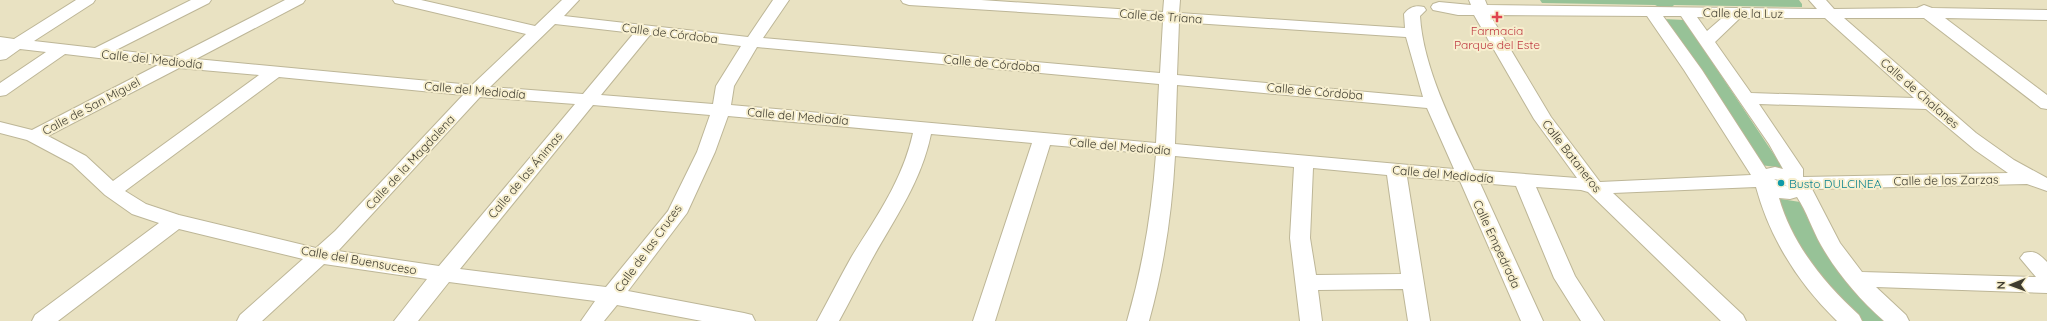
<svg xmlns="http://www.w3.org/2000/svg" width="2047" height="321" font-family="Quicksand,sans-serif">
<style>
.green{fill:#97c297}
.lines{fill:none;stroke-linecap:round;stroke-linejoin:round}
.minor-casing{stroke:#bdb697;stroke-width:2}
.minor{fill:#fff;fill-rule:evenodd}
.health-dot{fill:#e0444e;stroke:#f7efcf;stroke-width:1.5}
.culture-dot{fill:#0f9aa8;stroke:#f7efcf;stroke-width:1.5}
.labels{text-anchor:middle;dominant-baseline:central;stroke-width:4;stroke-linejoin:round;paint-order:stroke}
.street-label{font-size:12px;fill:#3f3c2f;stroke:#f7efcf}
.health-label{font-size:12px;fill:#be3a42;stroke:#f7efcf}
.culture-label{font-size:12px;fill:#0d838f;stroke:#f7efcf;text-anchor:start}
</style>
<rect width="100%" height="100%" fill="#e9e2c2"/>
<path class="green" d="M1540 0H1799L1802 4V7L1674 5 1668 11 1655 5 1542 3Z
M1664 19 1684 20 1783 168 1760 165Z
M1775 198 1800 202 1821 246 1855 289 1890 321H1862L1837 297 1797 244Z"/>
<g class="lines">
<g class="minor-casing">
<path id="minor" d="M76 0H95L93 3 34 41 95 48 191 0H211L209 3 116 50 174 57 285 0H305L303 3 196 59 472 85 526 34 395 3 393 0H421L535 26 562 0H579L564 16 748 37 773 0H789L763 38 1160 73 1163 21 909 5 903 3 901 0H981L1163 12 1164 0H1180L1179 13 1405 28 1404 14C1409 7 1416 5 1424 7L1426 10 1420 16C1423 67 1452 124 1474 170L1577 178 1534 119 1474 15H1458L1433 10 1431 7 1433 4 1439 2 1471 5 1469 0H1485L1487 5 1817 9 1809 0H1826L1834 9 1917 8 1924 5 1932 8 2047 10V20L1945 18 2047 95V109L2041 108 1924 18H1844L1976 133 2014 160 2047 178V191L2027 184 1812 189 1840 243 1862 272 2036 277 2020 258 2024 253C2035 250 2039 254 2047 262V293L1876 287 1906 315 1909 321H1884C1859 299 1837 273 1821 245 1812 229 1807 212 1797 197L1790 199 1779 198C1792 244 1824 283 1859 315L1862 321H1837C1799 284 1770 239 1756 187L1613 193 1743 315 1746 321H1721L1588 192 1581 190 1536 187 1575 276 1604 321H1581L1554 278 1516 186 1480 183 1543 321H1521L1460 181 1407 177 1430 321H1408L1403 289 1318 290 1322 321H1300L1290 238 1294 167 1175 156C1172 212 1164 267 1149 321H1127C1143 266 1152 211 1156 154L1050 145 995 321H973L1032 143 931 134C921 183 894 219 871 261 860 281 850 301 839 321H817C829 299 840 277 852 256 877 216 903 179 913 133L728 116 715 152 687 213 628 291 744 313 752 315 755 321H702L617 305 604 321H581L595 301 449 282 418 321H394L427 279 324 264 262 321H237L240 315 303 259 179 229 58 321H32L35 315 159 223 132 214 105 195 72 164 27 140 0 133V122L32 130 158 65 65 54 6 95 0 96V83L46 52 20 49 6 59 0 60V37L14 39ZM1490 15 1647 16 1684 70 1751 175 1600 182 1551 117ZM1663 16H1681L1769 144 1783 169 1775 167 1766 169 1702 70ZM1697 17 1722 18 1707 31ZM1740 18H1825L1914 98 1751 93 1715 42ZM1179 22 1406 37 1423 97 1177 75ZM555 24 634 33 583 94 490 87ZM650 35 741 46 716 86 713 104 601 95ZM757 47 1159 84 1156 143 731 105 734 86ZM179 68 259 75 113 181 86 156 48 136ZM279 77 463 95 335 231 316 248 179 215 146 204 125 191ZM1177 85 1427 108 1454 169 1175 144ZM480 97 575 104 439 266 338 251ZM1759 104 1926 109 1975 150 2008 173 1803 177V169ZM593 105 710 115 697 152 668 211 606 287 460 269ZM1313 168 1387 175 1401 274 1316 275 1310 238ZM1774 179 1779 180 1788 187Z"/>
</g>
<use href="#minor" class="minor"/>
</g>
<path class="health-dot" d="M1495 11h4v4h4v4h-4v4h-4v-4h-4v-4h4z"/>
<circle class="culture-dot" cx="1781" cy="183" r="4"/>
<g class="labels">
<g class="street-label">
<text transform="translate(1743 13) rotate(1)">Calle de la Luz</text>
<text transform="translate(1161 16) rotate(4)">Calle de Triana</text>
<text transform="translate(670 33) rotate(7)">Calle de Córdoba</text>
<text transform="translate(152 59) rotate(6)">Calle del Mediodía</text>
<text transform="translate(992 63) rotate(5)">Calle de Córdoba</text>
<text transform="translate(475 90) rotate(5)">Calle del Mediodía</text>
<text transform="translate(1315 91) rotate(5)">Calle de Córdoba</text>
<text transform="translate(1920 93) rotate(41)">Calle de Chalanes</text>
<text transform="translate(91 106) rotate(-28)">Calle de San Miguel</text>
<text transform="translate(798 116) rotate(5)">Calle del Mediodía</text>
<text transform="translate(1120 146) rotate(5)">Calle del Mediodía</text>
<text transform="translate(1572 156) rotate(52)">Calle Bataneros</text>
<text transform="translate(410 162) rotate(-47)">Calle de la Magdalena</text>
<text transform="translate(1443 174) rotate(5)">Calle del Mediodía</text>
<text transform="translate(525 175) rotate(-50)">Calle de las Ánimas</text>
<text transform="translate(1946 180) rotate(-1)">Calle de las Zarzas</text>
<text transform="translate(1497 244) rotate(65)">Calle Empedrada</text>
<text transform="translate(648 248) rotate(-54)">Calle de las Cruces</text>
<text transform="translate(359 260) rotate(10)">Calle del Buensuceso</text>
</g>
<g class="health-label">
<text x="1497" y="30">Farmacia<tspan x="1497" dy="14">Parque del Este</tspan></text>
</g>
<g class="culture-label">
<text x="1789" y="183">Busto DULCINEA</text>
</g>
</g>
<g transform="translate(2011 285) rotate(269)" stroke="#f7efcf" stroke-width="3" paint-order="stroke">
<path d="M0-3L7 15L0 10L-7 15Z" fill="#3f3c2f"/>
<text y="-6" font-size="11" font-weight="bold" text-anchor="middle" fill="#3f3c2f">N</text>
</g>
</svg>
